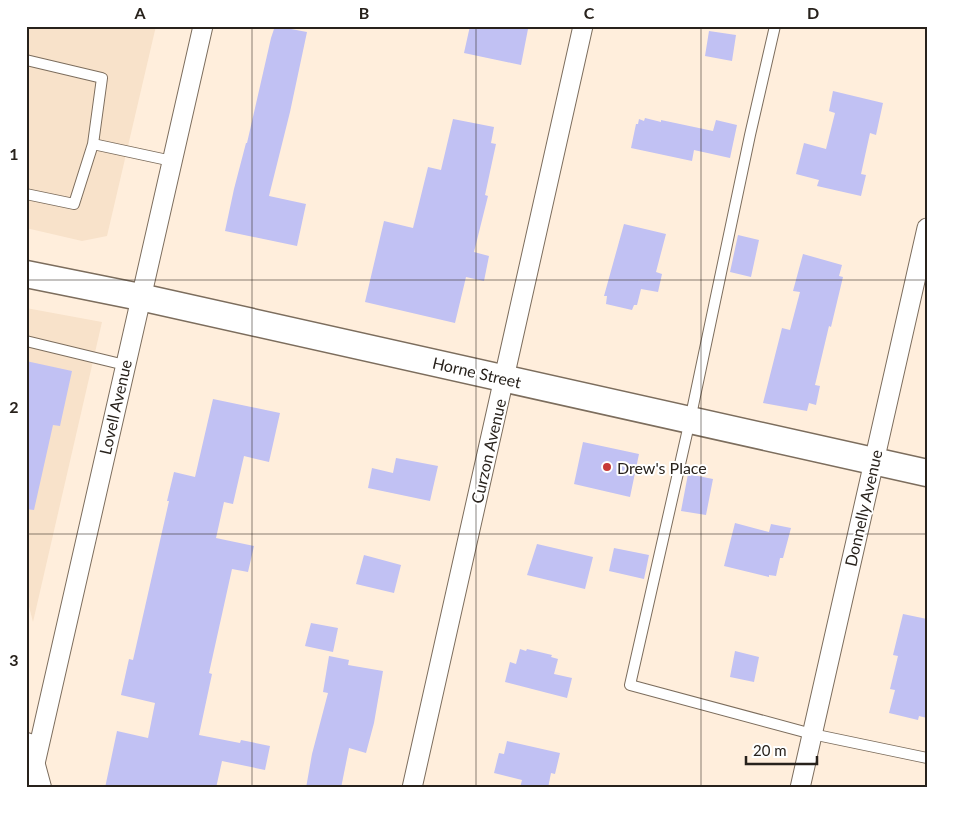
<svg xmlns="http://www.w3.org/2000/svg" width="953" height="814" font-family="Lato,sans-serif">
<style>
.built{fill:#f8e2ca}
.building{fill:#c1c1f3}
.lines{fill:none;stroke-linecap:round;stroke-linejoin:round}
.lane-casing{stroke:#7c6d5d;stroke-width:12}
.street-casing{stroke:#7c6d5d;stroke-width:21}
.secondary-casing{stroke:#7c6d5d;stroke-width:29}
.primary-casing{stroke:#7c6d5d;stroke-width:30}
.lane{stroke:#fff;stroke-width:10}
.street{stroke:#fff;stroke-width:19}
.secondary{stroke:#fff;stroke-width:26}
.primary{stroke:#fff;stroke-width:28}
.grid{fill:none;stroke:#28221c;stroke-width:1;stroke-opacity:0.55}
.poi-dot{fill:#c73937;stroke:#fff;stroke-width:2}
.labels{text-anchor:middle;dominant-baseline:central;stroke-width:4;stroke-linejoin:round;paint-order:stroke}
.street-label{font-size:16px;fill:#28221c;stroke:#fff}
.poi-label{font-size:16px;fill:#28221c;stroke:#fff;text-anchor:start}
.neatline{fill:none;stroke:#28221c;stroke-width:2}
.grid-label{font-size:16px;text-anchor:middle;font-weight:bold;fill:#28221c}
</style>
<rect width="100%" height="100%" fill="#ffeedc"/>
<path class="built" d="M26 26H156L107 236 82 241 26 228Z
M26 308 102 322 33 622 26 595Z"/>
<path class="building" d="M275 26 307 32 290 112 269 196 306 204 297 246 225 231 234 189 246 143H247L271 38Z
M470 26H516L528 29 521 65 464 53Z
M709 31 736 35 732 61 705 56Z
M833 91 883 103 876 135 870 133 861 174 866 175 861 196 817 186 819 180 796 174 804 143 826 149 835 113 829 111Z
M645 118 661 122V120L713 131 716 120 737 125 730 158 694 150 692 161 631 148 636 124H638L639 119 644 121Z
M453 119 494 127 491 143 496 144 485 195 488 196 474 252 489 256 484 281 466 277 455 323 365 302 384 221 413 228 428 167 441 170Z
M624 224 666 234 656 272 662 274 658 292 641 289 637 305H634L632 310 606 304 607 296H604Z
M738 235 759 240 751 277 730 272Z
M803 254 842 265 839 276 843 277 831 327 829 326 815 385 820 386 816 405 809 403 807 411 763 403 782 328 790 330 800 292 793 291Z
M26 361 72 371 60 426 53 425 34 510 26 509Z
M213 399 280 413 269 462 244 456 233 504 224 502 216 538 254 546 248 572 232 569 209 673 212 674 199 735 240 743 241 740 270 746 265 770 222 761 216 788H105L117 731 148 738 155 703 121 695 129 659 133 660 169 501H167L174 472 195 477Z
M583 442 639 454 630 497 574 484Z
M396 458 438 466 430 501 368 488 372 468 393 473Z
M688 474 713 479 706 515 681 511Z
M735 523 769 532 771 524 791 528 783 558H780L776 576 769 575V577L724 566Z
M537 544 593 557 585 589 527 575Z
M614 548 649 555 644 579 609 571Z
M364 555 401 565 394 593 356 584Z
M903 614 927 619V718L919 716 918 720 889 713 895 690 890 689 898 656 893 655Z
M311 623 338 628 333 652 305 646Z
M520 649 526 651 527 649 552 655 551 657 558 659 554 674 572 678 567 698 505 682 510 662 516 664Z
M735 651 759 657 754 682 730 677Z
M329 656 349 660 348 665 383 671 374 723 366 753 349 748 341 788H306L312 754 328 693 323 692Z
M507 741 560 753 555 774 551 773 548 788H520L522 780 494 773 499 753 504 754Z"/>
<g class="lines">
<g class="lane-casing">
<path id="lane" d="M775 26 750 135 690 420 630 685 812 734 927 758
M26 60 102 78 93 144
M26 194 74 204 93 144 172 161
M26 341 125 365"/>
</g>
<g class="street-casing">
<path id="street" d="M34 768 203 26
M412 788 583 26
M800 788 927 228"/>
</g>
<g class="secondary-casing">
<path id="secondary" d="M26 274 140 297 927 473"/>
</g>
<g class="primary-casing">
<path id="primary" d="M26 747 37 788"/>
</g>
<use href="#lane" class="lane"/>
<use href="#street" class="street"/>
<use href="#secondary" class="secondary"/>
<use href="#primary" class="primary"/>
</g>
<path class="grid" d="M252 26V788M476 26V788M701 26V788M26 280H927M26 534H927"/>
<circle class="poi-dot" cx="607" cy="467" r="5"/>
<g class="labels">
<g class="street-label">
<text transform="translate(477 372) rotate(13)">Horne Street</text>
<text transform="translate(115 407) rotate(-77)">Lovell Avenue</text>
<text transform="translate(488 451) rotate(-77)">Curzon Avenue</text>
<text transform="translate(863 508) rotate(-77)">Donnelly Avenue</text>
</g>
<g class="poi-label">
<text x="617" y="467">Drew's Place</text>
</g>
</g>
<rect width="953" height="814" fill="none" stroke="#ffffff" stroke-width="55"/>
<path d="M746 756v8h71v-8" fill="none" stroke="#28221c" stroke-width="2.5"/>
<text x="753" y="756" font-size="15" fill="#28221c" stroke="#ffffff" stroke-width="4" paint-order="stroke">20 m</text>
<rect x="28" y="28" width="898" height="758" class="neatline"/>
<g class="grid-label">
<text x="140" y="19">A</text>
<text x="364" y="19">B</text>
<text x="589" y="19">C</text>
<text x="813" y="19">D</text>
<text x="14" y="160">1</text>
<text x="14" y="413">2</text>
<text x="14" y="666">3</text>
</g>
</svg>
